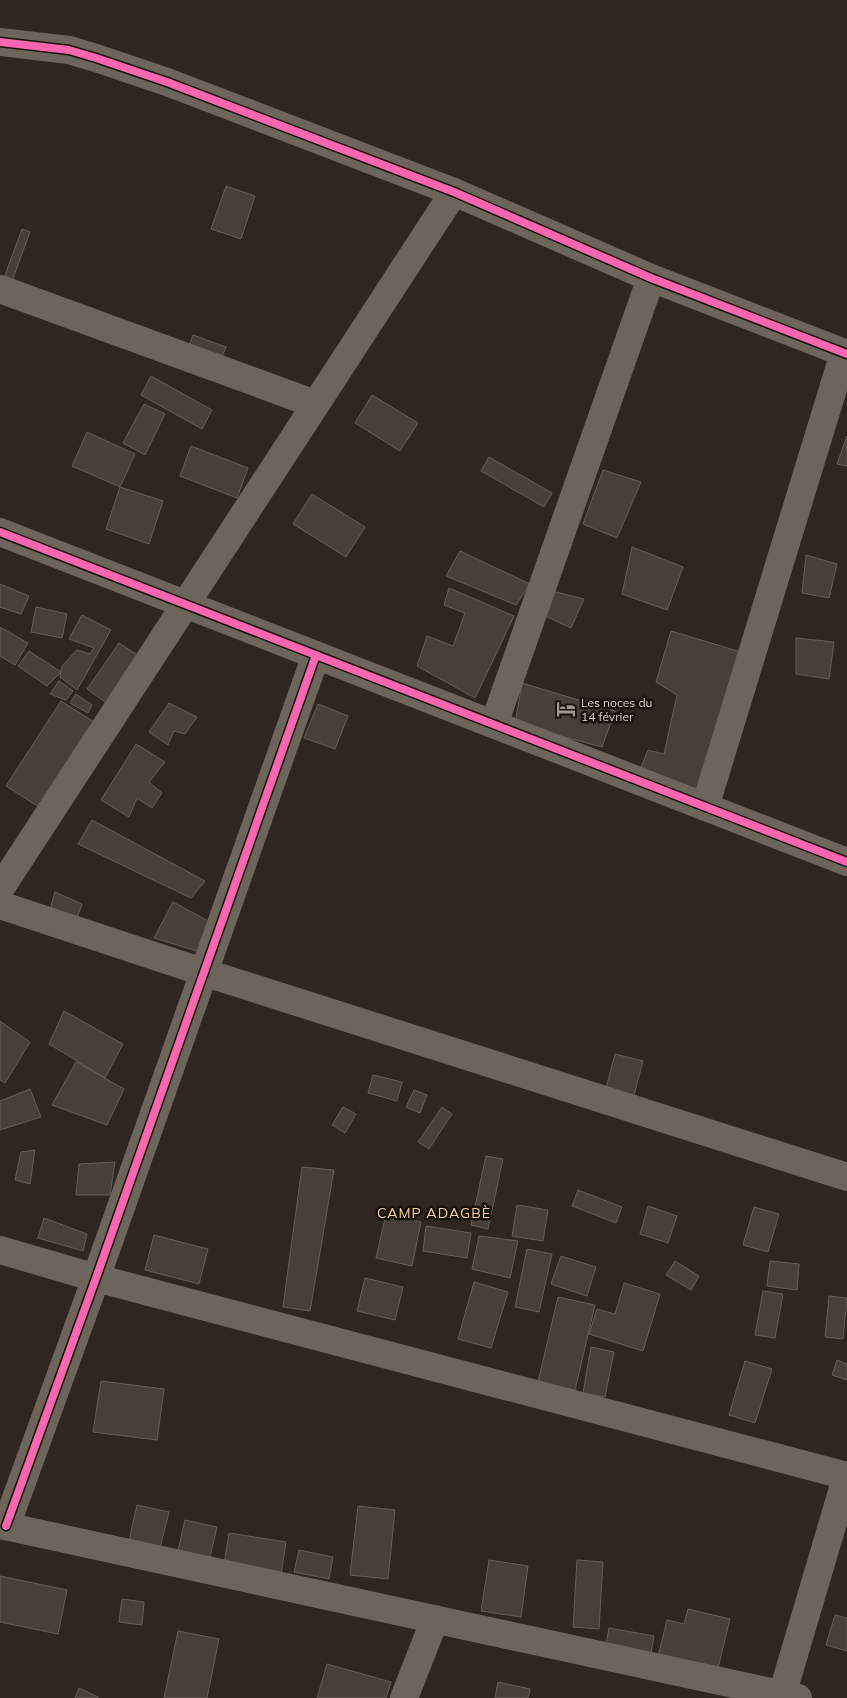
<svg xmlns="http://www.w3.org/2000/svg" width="847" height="1698" font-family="Mulish,sans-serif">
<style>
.building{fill:#464039;stroke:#655f58}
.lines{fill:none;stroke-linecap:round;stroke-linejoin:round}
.minor{stroke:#6d655c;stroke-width:28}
.cycleway-casing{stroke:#18120b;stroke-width:11}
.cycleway{stroke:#f766af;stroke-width:8}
.labels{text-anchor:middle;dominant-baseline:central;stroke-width:5;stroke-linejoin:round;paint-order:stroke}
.poi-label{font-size:12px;fill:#dad1c8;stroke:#18120b;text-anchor:start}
.neighbourhood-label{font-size:14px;letter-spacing:1px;fill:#face9e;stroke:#18120b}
</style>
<rect width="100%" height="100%" fill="#2f271f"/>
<path class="building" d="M226 186 255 196 241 239 211 229Z
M22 229 30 232 12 281 4 278Z
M193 335 226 347 218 366 186 354Z
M151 376 212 410 202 429 141 395Z
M372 395 418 423 400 451 355 423Z
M144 404 165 414 145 455 123 443Z
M87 432 135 454 120 487 72 466Z
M847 436V466L837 464Z
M191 446 248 468 237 498 180 476Z
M489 457 552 493 544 507 481 471Z
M603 470 641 482 617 538 583 524Z
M120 487 163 501 149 544 106 529Z
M312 494 365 527 346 557 293 524Z
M632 547 683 567 667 610 622 594Z
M460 551 530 584 516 605 446 576Z
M806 555 837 564 829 598 802 593Z
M0 584 29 596 21 614 0 607Z
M449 588 514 616 475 698 417 666 427 636 453 646 465 613 444 605Z
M552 591 584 599 571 628 545 616Z
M36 607 67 614 62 638 31 632Z
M82 615 111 630 77 690 60 677 62 666 77 650 90 654 94 648 69 639Z
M0 627 28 643 15 665 0 656Z
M671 631 751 655 699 799 638 775 648 750 664 754 677 695 656 682Z
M796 638 834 642 829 679 796 674Z
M119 643 142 658 109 705 87 689Z
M29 651 61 672 47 686 18 666Z
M59 681 73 691 66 700 50 694Z
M522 683 615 711 602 747 515 724Z
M76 694 92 705 88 713 70 703Z
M61 701 94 722 39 807 6 786Z
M169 703 197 717 185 734 174 731 168 745 149 732Z
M318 704 348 716 335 749 304 738Z
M136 744 165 762 149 782 162 793 152 808 137 798 129 817 101 800Z
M92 820 205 881 191 898 78 844Z
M55 892 82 904 77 918 50 910Z
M173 902 210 922 197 951 154 938Z
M64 1011 123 1044 105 1078 49 1044Z
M0 1021 30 1042 5 1083 0 1080Z
M615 1054 643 1061 628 1118 600 1111Z
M76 1062 124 1089 107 1125 52 1105Z
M373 1075 402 1082 397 1101 368 1093Z
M30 1089 41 1117 0 1130V1101Z
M414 1090 427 1095 420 1113 406 1107Z
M343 1107 356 1114 345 1133 332 1125Z
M442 1107 452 1114 429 1149 418 1142Z
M35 1150 30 1184 15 1180 21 1152Z
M486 1156 503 1159 488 1229 471 1225Z
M115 1162 110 1195H76L79 1164Z
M302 1167 334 1170 310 1311 283 1307Z
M578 1190 622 1207 616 1223 572 1206Z
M517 1205 548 1210 543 1241 512 1236Z
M648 1206 677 1216 668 1243 640 1234Z
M754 1207 779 1214 768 1252 743 1245Z
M386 1214 421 1222 412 1266 376 1258Z
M44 1218 87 1234 83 1251 38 1238Z
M426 1226 471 1233 467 1258 423 1251Z
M154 1235 208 1249 199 1284 145 1270Z
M479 1236 518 1241 510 1278 472 1269Z
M527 1249 552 1254 539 1312 515 1307Z
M561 1256 596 1267 587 1296 551 1284Z
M675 1261 699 1276 691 1290 666 1275Z
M770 1261 799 1264 797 1290 767 1286Z
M365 1278 403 1287 395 1320 357 1311Z
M474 1282 508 1292 491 1348 458 1339Z
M624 1283 660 1294 643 1351 589 1334 597 1309 615 1314Z
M763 1291 783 1294 775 1338 755 1335Z
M829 1296 847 1298 843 1339 825 1337Z
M558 1297 595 1305 575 1390 538 1382Z
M591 1347 614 1352 605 1397 583 1393Z
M837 1360 847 1364V1380L832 1375Z
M745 1361 772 1369 755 1423 729 1415Z
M101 1381 164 1389 157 1440 93 1432Z
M137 1505 169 1512 159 1552 128 1545Z
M358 1506 395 1510 388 1579 350 1575Z
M185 1520 217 1527 208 1566 176 1559Z
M229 1533 286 1542 281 1575 223 1571Z
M299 1550 333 1557 329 1579 294 1572Z
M489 1560 528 1566 521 1617 481 1611Z
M577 1560 603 1562 599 1629 573 1627Z
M0 1576 67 1590 58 1634 0 1622Z
M122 1599 144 1602 142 1625 119 1622Z
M688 1609 730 1619 716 1676 657 1661 667 1620 684 1624Z
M835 1615 847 1618V1651L826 1645Z
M609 1628 654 1636 648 1668 603 1660Z
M178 1631 219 1639 207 1698H164Z
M327 1664 391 1682 386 1698H317Z
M498 1682 530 1689 528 1698H495Z
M79 1688 98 1697V1698H75Z"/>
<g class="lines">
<path class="minor" d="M0 42 69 50 96 58 167 82 454 192 651 278 847 354
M0 289 315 404
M0 532 847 862
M494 724 651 278
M705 807 844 353
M0 889 454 192
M0 905 203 972 847 1177
M0 1250 96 1278 847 1476
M0 1525 798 1698
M6 1526 96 1278 316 655
M782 1695 847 1475
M404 1698 435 1619"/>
<g class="cycleway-casing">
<path id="cycleway" d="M0 42 69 50 96 58 167 82 454 192 651 278 847 354
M0 532 847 862
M6 1526 96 1278 316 655"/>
</g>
<use href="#cycleway" class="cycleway"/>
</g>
<defs>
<g id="hotel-bare" transform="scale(1.5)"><path d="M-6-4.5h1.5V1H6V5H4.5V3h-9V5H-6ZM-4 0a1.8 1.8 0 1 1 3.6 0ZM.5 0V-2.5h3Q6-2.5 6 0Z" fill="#9e968d" stroke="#18120b" stroke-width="2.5" paint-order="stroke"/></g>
</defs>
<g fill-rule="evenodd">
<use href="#hotel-bare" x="566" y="709"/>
</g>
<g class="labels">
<g class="poi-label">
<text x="581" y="702">Les noces du<tspan x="581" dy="14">14 février</tspan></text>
</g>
<g class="neighbourhood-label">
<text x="434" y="1213">CAMP ADAGBÈ</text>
</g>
</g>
</svg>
